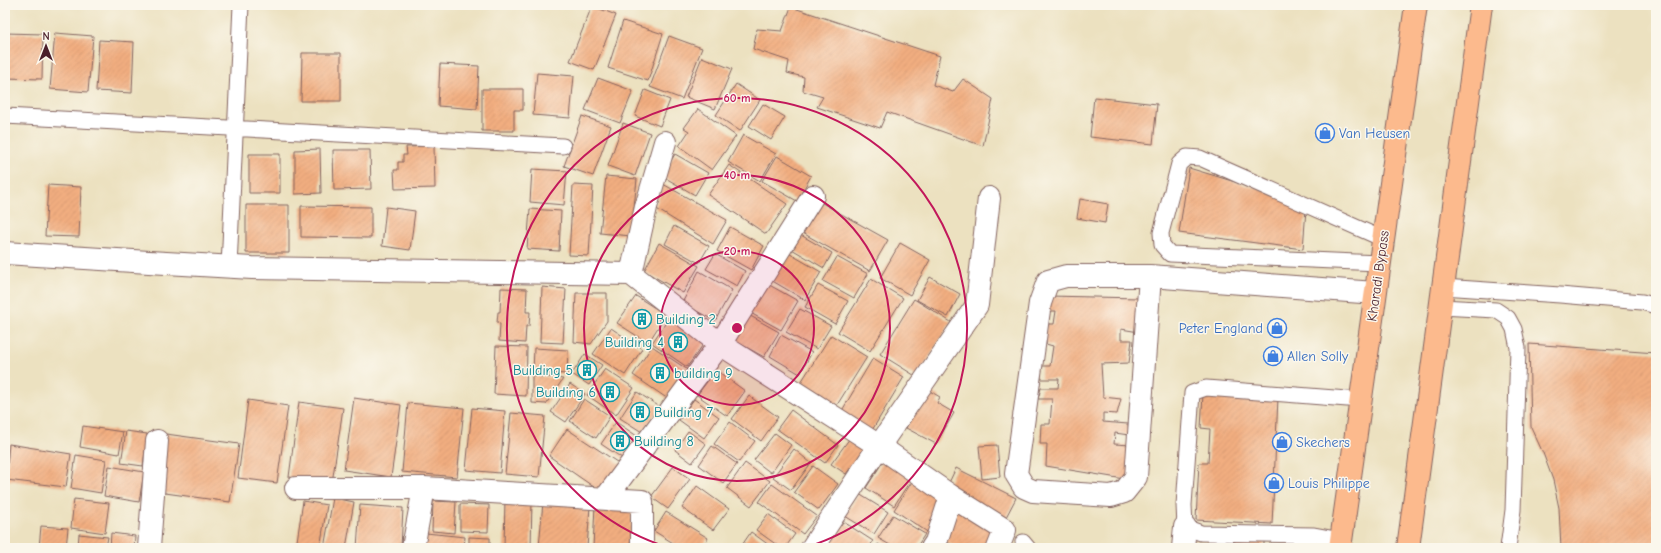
<svg xmlns="http://www.w3.org/2000/svg" width="1661" height="553" font-family="'Comic Neue',sans-serif">
<style>
.building{fill:url(#building-hatch)}
.lines{fill:none;stroke-linecap:round;stroke-linejoin:round}
.service-casing{stroke:#83635f;stroke-width:17}
.minor-casing{stroke:#83635f;stroke-width:24}
.trunk-casing{stroke:#83635f;stroke-width:24}
.service{stroke:#fff;stroke-width:15}
.minor{stroke:#fff;stroke-width:22}
.trunk{stroke:#fcba8d;stroke-width:22}
.ring{fill:none;stroke:#c2185b;stroke-width:2}
.labels{text-anchor:middle;dominant-baseline:central;stroke-width:3;stroke-linejoin:round;paint-order:stroke}
.shop-label{font-size:14px;fill:#366cbe;stroke:#fbf7ec;text-anchor:start}
.street-label{font-size:14px;fill:#4a1f2b;stroke:#fbf7ec}
.culture-label{font-size:14px;fill:#0d838f;stroke:#fbf7ec;text-anchor:start}
.centre{fill:#c2185b;stroke:#fbf7ec;stroke-width:2}
.ring-label{font-size:12px;text-anchor:middle;font-weight:bold;fill:#c2185b;stroke:#fbf7ec;stroke-width:3;stroke-linejoin:round;paint-order:stroke}
</style>
<defs>
<pattern id="building-hatch" width="6" height="6" patternUnits="userSpaceOnUse"><rect width="6" height="6" fill="#f2ae80"/><path d="M-1 1l2-2M0 6l6-6M5 7l2-2" fill="none" stroke="#d1956f"/></pattern>
</defs>
<rect width="100%" height="100%" fill="#fbf7ec"/>
<filter id="ink" filterUnits="userSpaceOnUse"><feTurbulence type="fractalNoise" baseFrequency=".025" numOctaves="2"/><feDisplacementMap in="SourceGraphic" scale="8" xChannelSelector="R" yChannelSelector="G"/><feConvolveMatrix kernelMatrix="1 2 1 2 8 2 1 2 1" color-interpolation-filters="sRGB"/></filter>
<filter id="wash" filterUnits="userSpaceOnUse"><feTurbulence type="fractalNoise" baseFrequency=".012" numOctaves="4" result="noise"/><feDisplacementMap in="SourceGraphic" scale="16" xChannelSelector="R" yChannelSelector="G"/><feGaussianBlur stdDeviation="0.9" result="paint"/><feColorMatrix in="noise" values="0 0 0 0 0 0 0 0 0 0 0 0 0 0 0 0 0 1.4 0 .05"/><feComposite in="paint" operator="in"/></filter>
<g filter="url(#wash)">
<rect width="100%" height="100%" fill="#ece1c0"/>
<g id="blocks">
<path class="building" d="M592 6 616 15 594 70 570 61Z
M791 7 940 56 933 85 953 92 963 79 993 99 983 146 887 112 880 128 817 107 823 97 803 91 804 77 787 73 789 61 753 49 757 29 782 31Z
M623 21 663 34 648 81 608 68Z
M5 33 43 34 42 79 5 78Z
M55 33 93 36 88 92 50 89Z
M669 36 702 48 682 99 650 87Z
M99 40 134 42 132 93 96 91Z
M302 53H341V101H301Z
M702 57 732 69 715 109 686 97Z
M440 64 479 66 477 109 438 106Z
M537 73 574 76 570 118 533 115Z
M598 78 633 91 620 123 585 110Z
M736 84 760 100 740 131 716 115Z
M482 89H523V110H514V131H482Z
M645 90 670 100 660 126 635 116Z
M1094 97 1157 104 1153 144 1090 137Z
M763 104 785 117 771 140 749 126Z
M698 109 736 136 712 170 679 146 689 131 684 128Z
M582 116 611 126 593 176 564 166Z
M623 123 650 133 635 176 608 166Z
M743 135 776 154 760 181 728 162Z
M434 146 435 188 395 189 394 170H398V162H403V155H407L406 147Z
M320 149 321 193 295 194V150Z
M333 150H370L371 189 334 190Z
M249 154H280V193H249Z
M675 154 708 173 695 195 662 176Z
M777 156 811 176 797 201 762 181Z
M729 165 787 204 766 234 708 195Z
M1189 168 1265 191 1306 209 1303 249 1179 233Z
M532 169 567 171 564 205 530 202Z
M606 176 637 179 631 236 600 233Z
M663 184 727 220 713 244 655 208Z
M48 185 81 187 79 237 45 236Z
M573 185 593 186 589 256 569 255Z
M1080 199 1108 204 1105 223 1077 218Z
M818 201 888 240 870 271 801 232Z
M246 205H289V253H246Z
M301 206 371 207V238L301 237Z
M386 207 415 211 410 250 382 246Z
M530 209 561 211 559 251 527 249Z
M674 226 709 246 699 263 665 244Z
M730 227 764 246 751 270 717 251Z
M799 234 832 253 824 268 790 248Z
M659 243 699 266 683 293 644 271Z
M900 243 930 260 910 295 880 278Z
M785 251 821 272 805 300 769 279Z
M715 254 745 271 737 286 706 269Z
M837 257 868 274 854 298 823 281Z
M699 271 732 290 715 321 682 303Z
M930 277 960 294 948 317 917 300Z
M871 279 903 298 870 351 838 332Z
M764 282 798 301 781 330 747 311Z
M818 285 848 301 835 324 805 307Z
M542 287 566 289 563 343 540 342Z
M501 288 527 289 526 312H530L529 326H526L525 343 499 341 500 324 497 323 498 312H500Z
M576 293H607V321L591 344 574 342Z
M636 296 666 315 648 343 617 323Z
M1049 296 1138 298 1139 332 1121 329V340H1132L1129 363 1101 364 1103 397 1121 399 1117 414 1103 413V422L1128 424 1129 435 1115 433 1114 444 1132 445 1130 480 1046 466 1047 444H1040L1041 424H1050L1052 399H1038L1041 388H1058L1059 379H1041V366H1050L1053 346 1046 344V324H1054L1056 311H1047Z
M914 299 951 322 917 377 880 354Z
M800 309 831 326 817 349 786 332Z
M745 313 779 332 764 357 730 338Z
M669 318 705 342 687 367 652 343Z
M611 328 642 349 625 375 593 354Z
M781 335 812 352 800 374 770 356Z
M831 335 867 357 832 413 796 390Z
M1529 344 1656 353V548H1561L1559 508 1553 480 1543 453 1531 427Z
M496 346 527 347 526 396 494 394Z
M652 346 688 370 668 399 633 375Z
M534 348 568 350 567 374 533 372Z
M585 354 602 365 589 385 572 374Z
M873 358 904 377 871 432 840 414Z
M605 369 634 388 616 415 587 395Z
M716 370 745 391 727 416 697 395Z
M532 375 563 379 546 404 532 403Z
M570 384 585 394 566 422 551 412Z
M928 390 940 397 937 403 954 413 936 444 906 428Z
M637 392 660 407 642 432 620 418Z
M1203 394 1278 398 1272 524 1196 520 1199 463H1208L1210 429 1201 428Z
M749 396 778 417 761 441 732 419Z
M354 398 401 405 391 477 344 470Z
M584 399 610 416 596 438 570 421Z
M694 399 719 417 704 438 679 420Z
M248 400 288 406 277 483 238 478Z
M299 402 343 408 332 483 289 477Z
M408 403 464 408 457 477 402 472Z
M472 408 505 411 500 473 466 470Z
M791 410 838 445 825 463 777 429Z
M511 413 545 416 539 477 505 474Z
M616 422 640 438 625 460 601 444Z
M730 422 755 441 739 462 714 444Z
M83 426 123 432 119 454 80 447Z
M567 429 623 466 604 494 549 456Z
M126 431 147 434 143 466 121 463Z
M688 431 706 444 692 463 675 450Z
M775 433 791 445 771 473 754 460Z
M166 434 239 444 230 502 158 492Z
M850 438 864 449 846 474 831 464Z
M9 444 71 454 66 487 6 480Z
M997 445 1000 477 982 479 979 446Z
M712 446 737 464 723 483 699 465Z
M794 449 811 463 791 490 773 477Z
M76 455 106 460 101 493 71 488Z
M884 460 912 478 894 506 866 488Z
M745 463 770 481 751 506 727 488Z
M109 466 144 472 139 502 104 496Z
M813 466 838 484 819 510 794 492Z
M673 467 690 479 668 509 651 497Z
M956 468 1016 498 1005 519 946 489Z
M913 480 948 502 929 533 894 510Z
M772 484 817 516 803 534 759 502Z
M697 486 729 509 713 530 682 508Z
M859 494 888 512 874 534 845 516Z
M333 498 354 502 346 548H324Z
M505 498 532 499 531 548H504Z
M74 499 109 503 105 533 71 528Z
M303 501 327 505 320 548H296Z
M433 501 456 502 454 533 432 531Z
M543 502 590 506 587 548 539 547Z
M460 504 489 505 488 532 460 531Z
M360 505 403 508 401 548H357Z
M595 505 632 506 630 548H593Z
M957 509 996 528 986 548H959L942 540Z
M666 512 708 538 702 548H681L654 531Z
M768 514 795 534 785 548H781L756 530Z
M893 515 925 534 916 548H895L878 538Z
M839 519 873 541 869 548H821Z
M41 526 68 528 66 548H39Z
M751 532 773 548H740Z
M111 533 135 536 134 548H110Z
M426 533 465 537 464 548H425Z
M79 534 108 537 106 548H78Z
M469 537 490 538V548H469Z
M1234 538 1264 540V548H1234Z
M878 544 885 548H875Z"/>
</g>
</g>
<g filter="url(#ink)">
<use href="#blocks" fill-opacity="0" stroke="#83635f" stroke-width="1"/>
<g class="lines">
<g class="service-casing">
<path id="service" d="M5 116 563 146
M1379 263 1170 254 1162 245 1161 233 1179 164 1187 157 1200 158 1383 239
M229 267 241 5
M1443 287 1560 295 1642 302 1656 306
M1441 307 1496 310 1508 318 1514 329 1518 348 1513 510 1508 548
M1341 540 1314 535 1201 533 1185 527 1184 505 1192 393 1206 388 1360 400
M1023 542 1028 548"/>
</g>
<g class="minor-casing">
<path id="minor" d="M5 253 149 262 252 268 631 274 720 344 879 446 951 496 936 542 932 548
M631 274 646 207 665 142
M1150 276 1136 477 1124 492 1111 496 1033 491 1024 487 1016 474 1040 303 1048 281 1066 276H1150L1375 293
M296 488H424L642 501V548
M951 496 1005 530 998 548
M605 499 720 344 813 196
M149 548 157 441
M413 548 424 488
M812 548 879 446 977 305 989 198
M1183 548 1185 527"/>
</g>
<g class="trunk-casing">
<path id="trunk" d="M1340 548 1416 5
M1408 548 1481 5"/>
</g>
<use href="#service" class="service"/>
<use href="#minor" class="minor"/>
<use href="#trunk" class="trunk"/>
</g>
</g>
<circle cx="737" cy="328" r="77" fill="#c2185b" fill-opacity=".12"/>
<g class="ring">
<circle cx="737" cy="328" r="77"/>
<circle cx="737" cy="328" r="153"/>
<path d="M670 548A230 230 0 1 1 804 548"/>
</g>
<defs>
<g id="shop-ring" transform="scale(1)"><circle r="9.5" fill="#fbf7ec" stroke="#3f7fe0" stroke-width="1.5"/><path d="M-5-2.5h2.3a2.7 3.5 0 0 1 5.4 0H5L5.5 6h-11ZM-1.5-2.5h3a1.5 2.3 0 0 0-3 0Z" fill="#3f7fe0"/></g>
<g id="building-ring" transform="scale(1)"><circle r="9.5" fill="#fbf7ec" stroke="#0f9aa8" stroke-width="1.5"/><path d="M-4-6H4V6H1V3H-1V6H-4ZM-2.5-4.3h1.7v1.8h-1.7ZM.8-4.3h1.7v1.8H.8ZM-2.5-1h1.7V.8h-1.7ZM.8-1h1.7V.8H.8Z" fill="#0f9aa8"/></g>
</defs>
<g fill-rule="evenodd">
<use href="#shop-ring" x="1325" y="133"/>
<use href="#building-ring" x="642" y="319"/>
<use href="#shop-ring" x="1277" y="328"/>
<use href="#building-ring" x="678" y="342"/>
<use href="#shop-ring" x="1273" y="356"/>
<use href="#building-ring" x="587" y="370"/>
<use href="#building-ring" x="660" y="373"/>
<use href="#building-ring" x="610" y="392"/>
<use href="#building-ring" x="640" y="412"/>
<use href="#building-ring" x="620" y="441"/>
<use href="#shop-ring" x="1282" y="442"/>
<use href="#shop-ring" x="1274" y="483"/>
</g>
<g class="labels">
<g class="shop-label">
<text x="1339" y="133">Van Heusen</text>
<text x="1263" y="328" text-anchor="end">Peter England</text>
<text x="1287" y="356">Allen Solly</text>
<text x="1296" y="442">Skechers</text>
<text x="1288" y="483">Louis Philippe</text>
</g>
<g class="street-label">
<text transform="translate(1378 276) rotate(-82)">Kharadi Bypass</text>
</g>
<g class="culture-label">
<text x="656" y="319">Building 2</text>
<text x="664" y="342" text-anchor="end">Building 4</text>
<text x="573" y="370" text-anchor="end">Building 5</text>
<text x="674" y="373">building 9</text>
<text x="596" y="392" text-anchor="end">Building 6</text>
<text x="654" y="412">Building 7</text>
<text x="634" y="441">Building 8</text>
</g>
</g>
<circle cx="737" cy="328" r="6" class="centre"/>
<g class="ring-label">
<text x="737" y="102">60 m</text>
<text x="737" y="179">40 m</text>
<text x="737" y="255">20 m</text>
</g>
<rect width="1661" height="553" fill="none" stroke="#fbf7ec" stroke-width="20"/>
<g transform="translate(46 46)" stroke="#fbf7ec" stroke-width="3" paint-order="stroke">
<path d="M0-3L7 15L0 10L-7 15Z" fill="#4a1f2b"/>
<text y="-6" font-size="11" font-weight="bold" text-anchor="middle" fill="#4a1f2b">N</text>
</g>
</svg>
